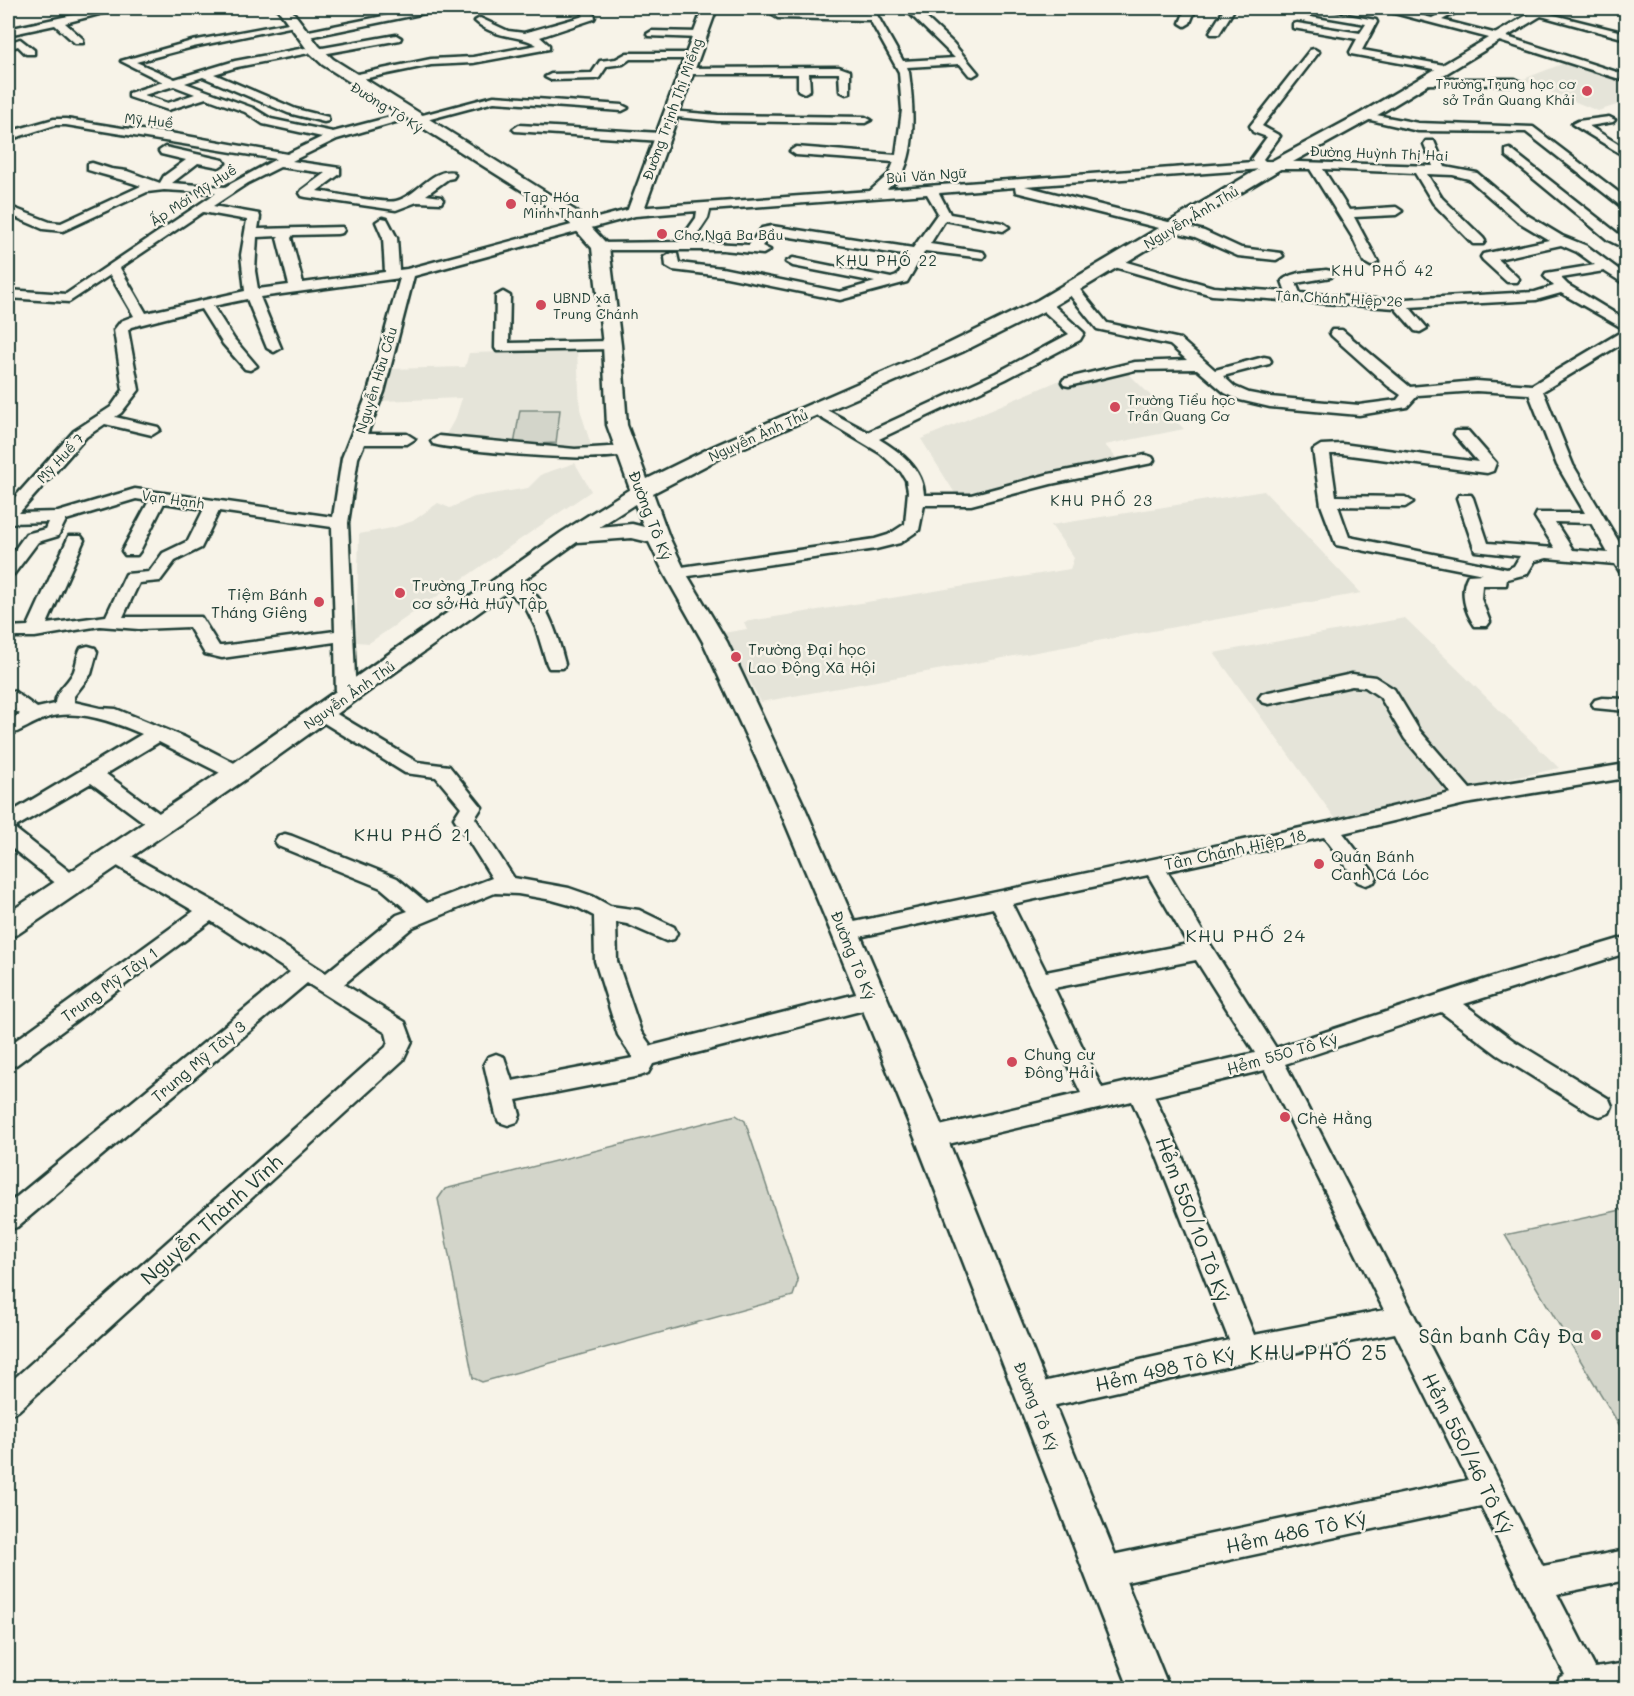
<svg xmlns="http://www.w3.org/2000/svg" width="1634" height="1696" font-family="Mali,sans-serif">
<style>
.built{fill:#e5e4d9}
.green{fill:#d3d5ca;stroke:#79897f;stroke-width:1.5}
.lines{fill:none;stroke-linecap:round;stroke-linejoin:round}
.minor-casing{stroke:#1f3d34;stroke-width:5}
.major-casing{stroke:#1f3d34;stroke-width:5}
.minor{fill:#f7f3e8;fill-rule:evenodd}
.major{fill:#f7f3e8;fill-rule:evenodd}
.poi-dot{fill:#d1495b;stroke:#f7f3e8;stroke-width:2}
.labels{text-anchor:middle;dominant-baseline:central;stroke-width:5;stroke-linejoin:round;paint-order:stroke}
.far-poi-label{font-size:14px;fill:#1f3d34;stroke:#f7f3e8;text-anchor:start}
.far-street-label{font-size:14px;fill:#1f3d34;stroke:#f7f3e8}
.far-neighbourhood-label{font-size:15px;letter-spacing:1.5px;fill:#1f3d34;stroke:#f7f3e8}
.street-label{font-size:16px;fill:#1f3d34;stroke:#f7f3e8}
.poi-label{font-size:16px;fill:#1f3d34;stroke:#f7f3e8;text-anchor:start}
.neighbourhood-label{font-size:18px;letter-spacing:1.5px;fill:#1f3d34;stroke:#f7f3e8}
.near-street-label{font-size:20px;fill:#1f3d34;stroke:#f7f3e8}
.near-poi-label{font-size:20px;fill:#1f3d34;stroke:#f7f3e8;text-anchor:end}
.near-neighbourhood-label{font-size:21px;letter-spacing:1.5px;fill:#1f3d34;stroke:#f7f3e8}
</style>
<rect width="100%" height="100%" fill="#f7f3e8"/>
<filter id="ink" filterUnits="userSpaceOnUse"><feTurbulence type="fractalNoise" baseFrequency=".0167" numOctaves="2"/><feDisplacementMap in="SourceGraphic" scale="12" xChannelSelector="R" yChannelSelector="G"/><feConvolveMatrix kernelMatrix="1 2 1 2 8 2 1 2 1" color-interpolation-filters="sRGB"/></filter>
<g filter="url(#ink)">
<path class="built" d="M1567 62 1626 80V102L1598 111 1521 80Z
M577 350 580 409 592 449 578 451 444 438 456 417 462 398 381 401 389 369 465 367 469 353Z
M1122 367 1184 429 1105 445 1118 460 956 495 921 439 1072 375Z
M575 463 591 491 369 643 356 642 359 534 392 528 413 521 438 503 450 508 474 497 528 488 542 474Z
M1264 491 1361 593 761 702 723 633 747 629 744 622 1070 569 1074 558 1051 525Z
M1405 618 1559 768 1335 818 1214 653Z"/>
<path class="green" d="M520 410H560L556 443 514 445Z
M736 1115 745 1121 798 1281 793 1296 482 1382 473 1378 438 1199 445 1189Z
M1626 1209V1436L1505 1235Z"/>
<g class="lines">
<g class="minor-casing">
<path id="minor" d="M105 8H122L65 23 83 39V43H75L55 25 8 35V29Z
M423 8H440L435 11 304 38 299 35 304 32Z
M586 8 595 10 593 13 595 17 594 19 540 37 549 45V49L473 63 431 65 353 81 347 78 353 75 431 59 473 57 537 45C523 34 495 40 475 21L480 18 508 31 524 33 584 16 582 12Z
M863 8H873L903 61 955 58 904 8H960L955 11 922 14 953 43 978 73 973 76 969 75 960 64 907 67 909 72C913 102 917 149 901 176 898 181 891 185 887 189L1253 162 1251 159 1267 137 1253 132 1250 126 1310 50 1314 49 1319 52 1262 126 1280 136 1263 159 1265 161 1433 166 1424 144 1426 141H1434L1445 167 1477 173 1527 215 1562 236 1587 246 1626 275V285L1604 271 1561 278 1568 285 1626 320V330L1561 293 1536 300 1409 307 1427 328 1420 332 1415 331 1395 308 1212 295 1111 266 1109 263 1116 259 1213 287 1286 292 1282 281C1292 271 1312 272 1326 270L1331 271 1333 274 1331 277 1296 283 1300 293 1387 300 1535 292 1554 286 1544 276 1546 273 1595 265 1577 252 1561 245 1498 259 1519 279 1517 282H1507L1483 260 1481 257 1483 254 1549 240 1517 221 1469 179 1453 175 1427 174 1442 198 1483 238 1485 241 1483 244H1473L1433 203 1415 173 1323 169 1349 210 1396 207 1402 211 1396 215 1354 217 1378 262 1371 266 1364 262 1353 238 1310 169H1262L1025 186 1204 231 1241 248 1281 253 1283 256 1276 260 1238 256 1195 237 1016 192 1015 187 939 193 950 214 1003 223 1009 227 1003 231 945 220 930 244 983 252 985 255 983 258 925 251 907 282 840 300 722 276 673 270 666 266 665 257 672 253 677 254 679 263 722 268 840 292 875 282 793 266 786 262 793 258 891 278 897 276 909 256 772 234 762 246 770 250 763 254 723 250H595L593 247 600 243 679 242 696 218 697 211 635 216 414 276 384 392 367 434H407L415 439 407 444H364L358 458 348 523 356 698 353 702H339L336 698 335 642 222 658 205 654 189 627 139 629 100 626 35 637H8V627L28 626 69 536H81L84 540 47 624 106 616 126 574 149 572 163 553 188 541 204 509 164 503 140 551 137 555H125L122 551 149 501 136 499 66 520 58 536 38 542 14 574 8 575V559L26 534 45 529 48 522 8 523V505L74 431 111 407 123 390 114 330 121 321 134 316 110 275 69 302 8 298V290L66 294 216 193 164 190 147 192 63 231 43 229 8 214V206L50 222 61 223 141 186C123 179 106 176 88 170V164L92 163 111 169 127 171 160 183 164 176 186 160 161 154 159 151 165 147 223 160 225 163 219 167 198 163 172 183 225 187 276 159 66 125H55L8 140V132L54 119H66L122 128 170 133 287 154 322 137 263 124 245 112 206 98 168 110 129 97V93L163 82 121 61 192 41 299 21V25L193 47 136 62 175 79 235 61 305 48 309 49V53L237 67 214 74 296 109 328 117V121L324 122 288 113 203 77 185 83 253 108 271 119 333 132 402 114 406 115V119L337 139 292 161 340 168V174L317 191C333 193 384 204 396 201 416 197 432 168 453 172L455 175 453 178 448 179 426 195 441 197 443 200 441 203 417 202 396 210 306 197 302 196 300 193 302 190 325 173 280 167 248 183 213 206 259 214 260 217 258 229 342 227 344 230 342 233 337 234 293 235 291 238 303 283 385 272 383 238 376 222 382 218 387 219 397 238 399 270 407 269 635 208 870 191 889 174 894 162 796 155 790 151 796 147 896 155 902 110 899 72 870 20 778 18 773 15 778 12 866 14ZM174 86 195 94 168 103 144 95ZM927 194 938 213 913 248 772 226 762 228 749 245 692 242 708 218 710 210ZM203 212 247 220 241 255 245 291 146 313 120 268ZM279 236 277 238 289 285 258 289 255 271 257 237ZM400 278 368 392 342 458 333 517 135 489 58 512 19 513 86 437 105 424 152 435 160 430 158 427 115 417 121 413 139 390 128 330 131 327 201 309 223 344 245 369 250 370 257 366 234 339 213 306 247 299 267 348 274 352 281 348 260 297ZM219 511 332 527 335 631 222 646H219L201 617H123L139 583 160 581 175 561 201 548Z
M1186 8H1196L1190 23 1185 26 1180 23Z
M1225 8H1235L1219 34H1211L1210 32Z
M1375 8H1390L1432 18 1452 8H1464L1442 20 1501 35 1626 75V81L1493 39Z
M1312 9 1376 20 1377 22 1362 50 1444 65 1449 68 1444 71 1351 54 1350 52 1357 39 1293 28V24L1297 23 1360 33 1366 24 1308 14V10Z
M1534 10 1626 33V39L1534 14Z
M652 31 700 32 705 35 700 38 648 36 647 34Z
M396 35 401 38 400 40 317 55 312 52 317 49Z
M20 39 34 50V54H26L18 46 8 49V43Z
M627 53H692L697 56 692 59H630L623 64 607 66 599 78 595 79 551 80 545 77 551 74 592 73 600 61 616 59Z
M839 67 850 71V93L846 94 840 91 839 73H809L810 90 804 93 798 90V74H686L681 71 686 68Z
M1423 79H1515L1521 82 1515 85 1419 84 1417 82Z
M494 96 622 105 628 108 622 111 494 102 419 122 413 119 415 117Z
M670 111 718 115 865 117 871 120 865 123 718 121 666 116V112Z
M1366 113 1418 123 1533 127 1626 198V208L1622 207 1526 132 1418 131 1362 118V114Z
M1609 117 1615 120 1613 122 1589 126 1626 149V157L1572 124 1578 121Z
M519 125 661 133 667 137 661 141 515 131 513 129Z
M1510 149 1626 240V249L1608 240 1506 156V150Z
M1072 285 1077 286 1107 323 1180 339 1215 370 1264 357 1269 358 1271 361 1269 364 1223 376 1235 387 1249 393 1270 397 1359 405 1397 400 1401 395 1388 386 1332 336 1330 333 1332 330H1342L1410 387 1476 381 1532 385 1621 332 1626 331V341L1543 391 1573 465 1626 554V573L1620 572 1615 564 1547 558 1535 561 1527 574 1507 579 1506 585H1482L1481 599 1490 622 1487 626H1475C1465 612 1459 591 1468 575L1483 574 1336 545 1321 505 1313 450 1321 445 1342 444 1478 462 1454 434 1456 431H1468L1496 463 1493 471 1487 473 1342 454H1330L1336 496 1405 497 1413 502 1405 507 1338 506 1349 537 1507 569 1514 566 1520 556 1475 551 1457 498 1459 495H1471L1473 498 1488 543 1555 548 1535 517 1537 513H1585L1557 465 1529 394 1476 391 1418 395 1407 407 1359 415 1270 407 1240 400 1225 393 1197 369 1135 370 1069 386 1064 385 1062 382 1064 379 1135 362 1187 360 1170 345 1097 329 1065 289ZM1555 522 1591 523 1608 553 1573 550Z
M503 292 510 296 509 343 612 341 619 345 612 349 497 351 495 348 496 296Z
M1044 300 1049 301 1084 333 1080 340 1006 379 879 439C900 452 923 468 924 495H971L1049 474 1146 455 1152 457 1154 460 1152 463 1051 484 971 505H924L919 530 900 543 876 549 675 578 669 577 666 573 669 569 675 568 875 539 888 535 905 524 908 491 906 480 901 472 880 453 808 410 816 405 821 407 868 432 996 373 1069 334 1039 307 1037 304 1039 301Z
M439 436 575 449 626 446 634 451C621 466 458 451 433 444L431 441Z
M508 577C544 586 557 633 565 664L563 668H549L547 664 536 628 526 608 499 582 502 578Z
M88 646 95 648 97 652 91 674 74 696V702L100 708 116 709 184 737 244 768 247 773 244 778 237 780 230 778 159 742 106 774 167 819 170 824 167 829 160 831 153 829 91 783 14 828 79 879 82 884 79 889 71 892 63 889 8 845V814L142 734C114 722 76 708 47 718 33 722 21 732 8 735V721L20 714 8 705V690L15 692 37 708 55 704C56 689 68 684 74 671 77 663 77 655 81 648Z
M1352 674 1375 677 1394 689 1419 730 1470 789 1626 764V778L1465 804 1343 833 1377 877 1374 882 1366 885 1358 882 1324 837 1167 871 1210 944 1276 1048 1505 973 1626 937V953L1464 1004 1514 1041 1609 1099 1612 1106 1609 1113 1600 1116 1591 1113 1498 1055 1441 1012 1285 1064 1543 1566 1626 1550V1580L1557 1594 1595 1668 1626 1663V1688H1555L1560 1677 1565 1675 1481 1506 1103 1587 1092 1583 1088 1572 1092 1561 1103 1557 1468 1480 1395 1333 1247 1362 1034 1410 1024 1406 1020 1397 1024 1388 1034 1384 1229 1340 1156 1154 1132 1101 931 1148 922 1145 919 1138 922 1131 931 1128 1081 1093 993 908 845 940 837 938 834 932 837 926 845 924 1329 822 1451 793 1405 739 1380 697 1365 687 1352 686 1269 704 1262 702 1259 698 1262 694 1269 692ZM1148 875 1188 944 1046 972 1012 904ZM1196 960 1255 1053 1102 1088 1054 988ZM1265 1070 1384 1310 1254 1335 1181 1154 1154 1096Z
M1602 698 1626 699V711L1595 708 1592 704 1595 700Z
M323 708 330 710 417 762 449 766 482 807 475 818 514 878 569 888 592 896 610 906 639 910 674 927 677 933 674 939 666 941 627 924 616 922 617 961 641 1032 651 1046 872 990 880 993 883 999 880 1005 872 1008 653 1064 648 1073 640 1076 516 1100 520 1115 517 1122 508 1125 499 1122 496 1115 484 1064 488 1057 496 1054 504 1057 512 1081 633 1058 618 1035 595 961 594 916 577 907 552 900 518 894 495 893 413 927 344 984 405 1022 412 1041 403 1060 18 1411 8 1415V1384L386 1047 388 1041 386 1033 307 983 17 1227 8 1230V1204L290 972 211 921 16 1065 8 1067V1046L194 911 107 860 103 855 107 850 114 848 121 850 218 904 326 973 397 915 408 911 381 888 278 846 275 841 278 836 285 834 292 836 397 878 427 903 492 878 454 818 461 807 436 777 405 773 316 718 313 714 316 710Z"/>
</g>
<g class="major-casing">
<path id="major" d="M277 8H290L319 46 333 59 576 211 606 243 609 247 621 345 627 425 647 479 712 447 948 344 1038 300 1270 162 1361 113 1539 8H1554L1371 119 1282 168 1050 308 962 352 726 455 653 493 669 537 686 573 727 642 805 808 859 932 947 1138 1169 1688H1129L915 1138 831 932 779 808 703 642 664 573 649 542 632 538 577 542 246 779 18 934 8 937V913L228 767 562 532 630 489 607 425 603 345 592 248 564 217 323 65 309 52ZM635 504 644 527 632 524 599 527Z
M703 8H717L643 212 641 215H629L627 212Z"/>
</g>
<use href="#minor" class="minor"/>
<use href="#major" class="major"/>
</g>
</g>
<g class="poi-dot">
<circle cx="1587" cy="91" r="6"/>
<circle cx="511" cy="204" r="6"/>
<circle cx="662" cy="234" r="6"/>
<circle cx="541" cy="305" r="6"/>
<circle cx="1115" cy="407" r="6"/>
<circle cx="400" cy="593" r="6"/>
<circle cx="319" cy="602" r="6"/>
<circle cx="736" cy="657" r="6"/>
<circle cx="1319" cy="864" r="6"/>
<circle cx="1012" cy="1062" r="6"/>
<circle cx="1285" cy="1117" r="6"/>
<circle cx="1596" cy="1335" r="6"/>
</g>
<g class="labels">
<g class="far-poi-label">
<text x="1575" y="83" text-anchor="end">Trường Trung học cơ<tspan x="1575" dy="16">sở Trần Quang Khải</tspan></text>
<text x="523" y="196">Tạp Hóa<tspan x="523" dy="16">Minh Thanh</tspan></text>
<text x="674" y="234">Chợ Ngã Ba Bầu</text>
<text x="553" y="297">UBND xã<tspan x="553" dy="16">Trung Chánh</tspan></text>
<text x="1127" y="399">Trường Tiểu học<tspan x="1127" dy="16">Trần Quang Cơ</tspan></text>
</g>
<g class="far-street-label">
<text transform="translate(387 107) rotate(32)">Đường Tô Ký</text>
<text transform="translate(672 109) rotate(-70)">Đường Trịnh Thị Miếng</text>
<text transform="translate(149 120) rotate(6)">Mỹ Huề</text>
<text transform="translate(1379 153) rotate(2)">Đường Huỳnh Thị Hai</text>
<text transform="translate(926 175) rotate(-4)">Bùi Văn Ngữ</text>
<text transform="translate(193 195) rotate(-33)">Ấp Mới Mỹ Huề</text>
<text transform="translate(1191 217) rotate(-31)">Nguyễn Ảnh Thủ</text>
<text transform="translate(1339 298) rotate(3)">Tân Chánh Hiệp 26</text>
<text transform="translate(376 380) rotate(-73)">Nguyễn Hữu Cầu</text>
<text transform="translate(758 435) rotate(-24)">Nguyễn Ảnh Thủ</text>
<text transform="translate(60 458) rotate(-47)">Mỹ Huế 7</text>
<text transform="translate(173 499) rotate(8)">Vạn Hạnh</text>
<text transform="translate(349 695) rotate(-35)">Nguyễn Ảnh Thủ</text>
</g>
<g class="far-neighbourhood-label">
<text x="887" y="260">KHU PHỐ 22</text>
<text x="1383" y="270">KHU PHỐ 42</text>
<text x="1102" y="500">KHU PHỐ 23</text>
</g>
<g class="street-label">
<text transform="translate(651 515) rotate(69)">Đường Tô Ký</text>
<text transform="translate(1235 849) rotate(-12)">Tân Chánh Hiệp 18</text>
<text transform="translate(854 955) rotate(68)">Đường Tô Ký</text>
<text transform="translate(109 984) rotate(-36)">Trung Mỹ Tây 1</text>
<text transform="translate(1282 1053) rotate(-16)">Hẻm 550 Tô Ký</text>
<text transform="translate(198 1061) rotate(-40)">Trung Mỹ Tây 3</text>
<text transform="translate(1037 1406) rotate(68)">Đường Tô Ký</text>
</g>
<g class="poi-label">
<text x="412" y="584">Trường Trung học<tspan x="412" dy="18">cơ sở Hà Huy Tập</tspan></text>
<text x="307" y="593" text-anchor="end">Tiệm Bánh<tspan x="307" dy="18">Tháng Giêng</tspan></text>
<text x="748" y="648">Trường Đại học<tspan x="748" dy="18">Lao Động Xã Hội</tspan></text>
<text x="1331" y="855">Quán Bánh<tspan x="1331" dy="18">Canh Cá Lóc</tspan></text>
<text x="1024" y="1053">Chung cư<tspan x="1024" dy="18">Đông Hải</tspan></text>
<text x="1297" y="1117">Chè Hằng</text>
</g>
<g class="neighbourhood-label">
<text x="413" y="834">KHU PHỐ 21</text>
<text x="1246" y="935">KHU PHỐ 24</text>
</g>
<g class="near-street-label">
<text transform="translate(211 1219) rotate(-42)">Nguyễn Thành Vĩnh</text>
<text transform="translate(1194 1219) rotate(69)">Hẻm 550/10 Tô Ký</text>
<text transform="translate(1165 1368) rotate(-13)">Hẻm 498 Tô Ký</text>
<text transform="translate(1469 1453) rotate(63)">Hẻm 550/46 Tô Ký</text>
<text transform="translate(1296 1531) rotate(-12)">Hẻm 486 Tô Ký</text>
</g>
<g class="near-poi-label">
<text x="1584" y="1335">Sân banh Cây Đa</text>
</g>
<g class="near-neighbourhood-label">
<text x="1319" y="1351">KHU PHỐ 25</text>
</g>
</g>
<rect width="1634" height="1696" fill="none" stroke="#f7f3e8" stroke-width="30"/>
<rect x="15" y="15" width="1604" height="1666" fill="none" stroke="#1f3d34" stroke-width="2" filter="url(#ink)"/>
</svg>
